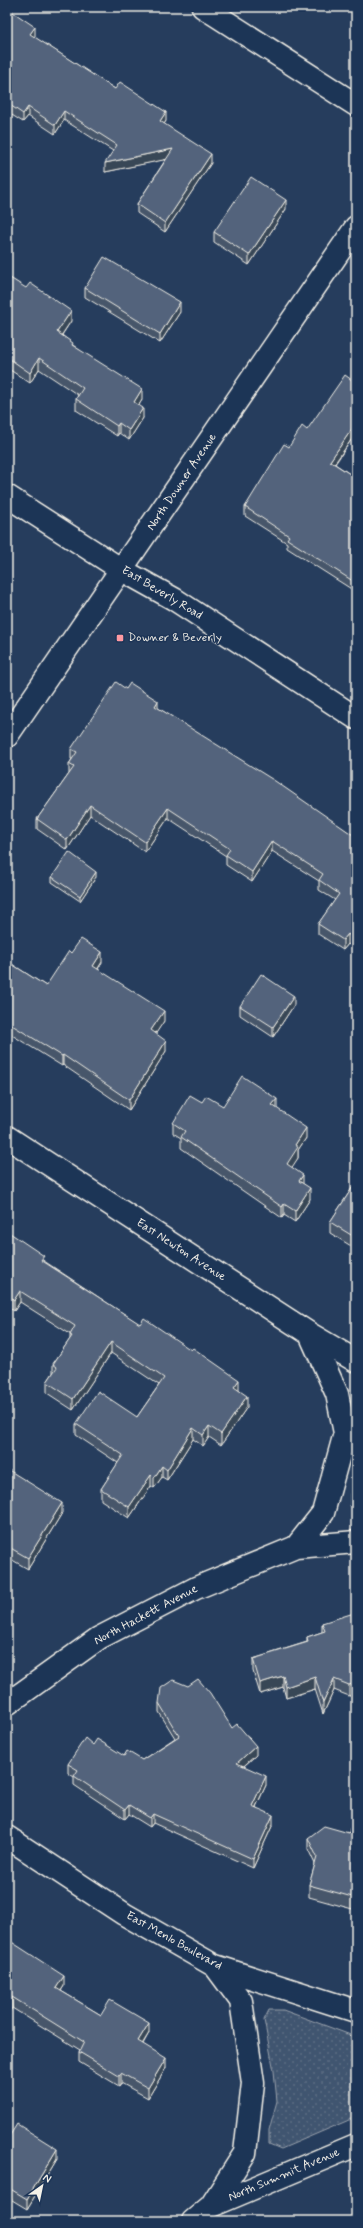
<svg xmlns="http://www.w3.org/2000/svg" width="363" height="2228" font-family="Mynerve,sans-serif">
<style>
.grass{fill:url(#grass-dots);stroke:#9aa2ac}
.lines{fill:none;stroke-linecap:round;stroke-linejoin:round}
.minor-casing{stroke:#f4f1e8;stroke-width:25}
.tertiary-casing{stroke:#f4f1e8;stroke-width:25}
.minor{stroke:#1d3557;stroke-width:22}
.tertiary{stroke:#1d3557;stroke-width:22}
.wall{fill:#47566a;stroke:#f4f1e8}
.shaded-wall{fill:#394656;stroke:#f4f1e8}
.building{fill:#52647b;stroke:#f4f1e8}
.poi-dot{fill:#ff9aa2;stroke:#1d3557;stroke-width:1.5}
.labels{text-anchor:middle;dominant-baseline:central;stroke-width:3;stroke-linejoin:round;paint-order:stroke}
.street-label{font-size:12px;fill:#f4f1e8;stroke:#1d3557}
.poi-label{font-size:12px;fill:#f4f1e8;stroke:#1d3557;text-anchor:start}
</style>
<defs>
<pattern id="grass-dots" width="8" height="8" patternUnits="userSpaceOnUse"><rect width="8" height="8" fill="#40546f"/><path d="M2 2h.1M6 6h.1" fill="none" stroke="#5c6d84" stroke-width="1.8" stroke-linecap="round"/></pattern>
</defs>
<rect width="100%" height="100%" fill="#263d5d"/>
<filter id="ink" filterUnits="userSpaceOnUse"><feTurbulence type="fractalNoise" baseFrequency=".025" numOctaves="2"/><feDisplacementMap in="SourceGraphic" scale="8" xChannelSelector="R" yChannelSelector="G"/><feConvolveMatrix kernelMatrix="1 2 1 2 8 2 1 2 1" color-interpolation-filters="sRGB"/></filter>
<g filter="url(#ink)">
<path class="grass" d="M356 1479V1509L350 1506V1494Z
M269 2010H283L356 2037V2117L281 2149 269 2144V2130L277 2101 274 2071 264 2020Z"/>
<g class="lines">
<g class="minor-casing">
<path id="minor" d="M203 7 356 105
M7 496 122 570 174 599 356 718
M7 1137 310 1334 356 1361
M296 1547 356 1542
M7 1704 99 1638 196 1588 296 1547 323 1513 345 1433 337 1394 310 1334
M7 1837 124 1914 215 1966 356 2011
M211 2206 245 2153 253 2083 241 2001 215 1966
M193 2221 211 2206 356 2145"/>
</g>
<g class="tertiary-casing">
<path id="tertiary" d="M7 736 356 227"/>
</g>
<use href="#minor" class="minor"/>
<use href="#tertiary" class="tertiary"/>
</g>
<path class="wall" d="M7 8 35 36 34 37 115 89 166 121 164 124 211 163 165 232 137 213V204L166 159 105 172 113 151 64 120 55 134 28 116 23 122 7 112Z
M286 209 249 265 214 242V232Z
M7 276 71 321 62 335 73 345 142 400 139 405 143 418 129 440 119 433 117 436 76 410V399L78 395 39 369 30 383 7 368Z
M85 288 180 312 160 343 85 297Z
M307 430 356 433 335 464 356 478V592L287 548V543L245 516V507L289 447Z
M126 689 158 708 356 837V950L348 944 343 950 318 934V924L335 900 319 890V881L272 851 252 882 226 865V856L168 818 145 852 90 815 67 850 37 829V819L69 774V764L72 759H71V749Z
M52 877H96L80 901 52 882Z
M71 953 102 962 98 969 164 1021 155 1034 166 1051 129 1110 63 1065 62 1066 7 1032V961L46 986Z
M294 1005 273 1037 240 1015V1006Z
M202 1102 223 1106 306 1138 298 1150V1158L291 1167 303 1184 310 1199 295 1222 284 1215 282 1218 181 1148V1138L173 1133V1123Z
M356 1182V1249L330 1233V1222Z
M7 1231 44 1261 239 1390 247 1407 221 1445 209 1437 203 1446 193 1439 167 1480 162 1477 154 1488 151 1486 129 1518 101 1500V1489L118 1463 76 1435V1424L137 1417 159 1385 111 1353 73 1410 47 1393V1382L53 1373V1364L70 1339V1334L20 1302 14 1311 7 1306Z
M7 1469 62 1513 28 1569 7 1557Z
M356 1620V1694L349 1696 334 1690 323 1714 315 1689 286 1698 283 1687 260 1694 253 1671V1659L307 1642V1637L322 1632V1623Z
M159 1703 232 1728 256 1755 244 1766 266 1785 256 1807 273 1824 253 1868 153 1823 150 1827 129 1814 125 1819 74 1785V1777L68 1773V1764L93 1745 124 1756 142 1760 175 1738 159 1712Z
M356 1807V1910L309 1897V1885L315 1864 308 1849V1838L349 1833Z
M7 1939 64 1986 61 1991 101 2015 149 2033 143 2044 166 2068 148 2098 121 2083 119 2086 79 2062V2052L80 2050 12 2008Z
M7 2140 57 2159 27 2209 7 2197Z"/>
<path class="shaded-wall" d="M35 27V36L30 43V34Z
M28 107V116L23 122V114Z
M64 111V120L55 134V125Z
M166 112V121L160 130V121Z
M173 149V158L105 172V163Z
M211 154V163L165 232V223Z
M11 196V206L7 213V202Z
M286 200V209L249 265V255Z
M180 302V312L160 343V334Z
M71 311V321L57 342V332Z
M39 358V369L30 383V373Z
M142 389V400L134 412V402Z
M143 408V418L129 440V430Z
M119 423V433L117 436V426Z
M356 423V433L330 470V461Z
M158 701V711L155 706Z
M90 805V815L67 850V840Z
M168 808V818L145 852V842Z
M272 841V851L252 882V872Z
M96 872V877L80 901V896Z
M348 934V944L343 950V940Z
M102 952V962L93 976V966Z
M294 996V1005L273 1037V1027Z
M164 1011V1021L151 1041V1030Z
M166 1041V1051L129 1110V1100Z
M63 1055V1065L62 1066V1056Z
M277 1099V1109L272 1105Z
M306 1128V1138L298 1150V1158L287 1175V1164L295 1145Z
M303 1175V1186L299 1181Z
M310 1188V1199L295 1222V1211Z
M284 1204V1215L282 1218V1207Z
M20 1291V1302L14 1311V1300Z
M111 1342V1353L73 1410V1399Z
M239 1380V1390L234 1398V1387Z
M247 1396V1407L221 1445V1434Z
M209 1426V1437L203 1446V1435Z
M193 1428V1439L167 1480V1470Z
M162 1466V1477L154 1488V1478Z
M151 1475V1486L129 1518V1507Z
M62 1503V1513L28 1569V1558Z
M283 1676V1687L260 1694V1683Z
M315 1677V1689L286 1698V1687Z
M334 1679V1690L323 1714V1703Z
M356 1683V1694L349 1696V1685Z
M256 1746V1755L237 1772V1763Z
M266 1776V1785L252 1815V1806Z
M129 1805V1814L125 1819V1810Z
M153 1814V1823L150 1827V1818Z
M273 1815V1824L253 1868V1859Z
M64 1976V1986L56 1998V1988Z
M12 1997V2008L7 2016V2005Z
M149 2023V2033L138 2051V2041Z
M166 2058V2068L148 2098V2088Z
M121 2073V2083L119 2086V2076Z
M57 2149V2159L27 2209V2199Z"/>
<path class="building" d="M7 8 35 27 30 34 115 89 120 82 166 112 160 121 211 154 165 223 137 204 173 149 105 163 117 145 64 111 55 125 28 107 23 114 7 103Z
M251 177 286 200 249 255 214 232Z
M7 193 11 196 7 202Z
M104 257 180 302 160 334 85 288Z
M7 276 26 288 30 283 71 311 57 332 73 343 72 345 142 389 134 402 143 408 129 430 119 423 117 426 76 399 83 388 39 358 30 373 7 357Z
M345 375 356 383V423L330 461 356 478V583L287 539 289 536 245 507 284 444 289 447 302 426 307 430Z
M116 682 126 689 130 683 158 701 155 706 275 781 356 837V940L348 934 343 940 318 924 339 894 319 880 323 874 272 841 252 872 226 855 230 849 168 808 145 842 90 805 67 840 37 819 74 767 69 764 77 752 71 749Z
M69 852 96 872 80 896 52 877Z
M81 939 102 952 93 966 164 1011 151 1030 166 1041 129 1100 63 1055 62 1056 7 1022V961L46 986 69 951 71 953Z
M261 974 294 996 273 1027 240 1006Z
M242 1076 277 1099 272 1105 306 1128 295 1145 298 1147 287 1164 303 1175 299 1181 310 1188 295 1211 284 1204 282 1207 181 1137 185 1131 173 1123 190 1095 202 1102 206 1096 223 1106Z
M356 1182V1238L330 1222Z
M7 1231 44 1256 41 1260 140 1324 144 1318 191 1350 193 1348 239 1380 234 1387 247 1396 221 1434 209 1426 203 1435 193 1428 167 1470 162 1466 154 1478 151 1475 129 1507 101 1489 123 1455 76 1424 98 1391 137 1417 164 1378 111 1342 73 1399 47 1382 57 1367 53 1364 72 1336 70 1335 75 1326 20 1291 14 1300 7 1295Z
M7 1469 62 1503 28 1558 7 1546Z
M354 1613 356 1620V1683L349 1685 334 1679 323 1703 315 1677 286 1687 283 1676 260 1683 253 1659 308 1642 307 1637 325 1631 322 1623Z
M198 1679 210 1693 232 1728 237 1724 256 1746 237 1763 266 1776 252 1806 273 1815 253 1859 153 1814 150 1818 129 1805 125 1810 74 1776 78 1770 68 1764 85 1738 93 1745 97 1739 124 1756 127 1751 142 1760 179 1736 159 1703 161 1688 173 1680 188 1686Z
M356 1807V1898L309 1885 317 1857 308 1838 324 1826 349 1833Z
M7 1939 64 1976 56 1988 101 2015 110 2000 149 2023 138 2041 166 2058 148 2088 121 2073 119 2076 79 2052 84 2042 12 1997 7 2005Z
M17 2124 57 2149 27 2199 7 2187V2140Z"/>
</g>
<rect class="poi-dot" x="116" y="634" width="8" height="8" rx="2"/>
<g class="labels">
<g class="street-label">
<text transform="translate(182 482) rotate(-56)">North Downer Avenue</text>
<text transform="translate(162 593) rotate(31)">East Beverly Road</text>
<text transform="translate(181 1250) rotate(33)">East Newton Avenue</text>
<text transform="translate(146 1615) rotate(-28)">North Hackett Avenue</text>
<text transform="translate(174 1941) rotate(29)">East Menlo Boulevard</text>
<text transform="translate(284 2175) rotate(-23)">North Summit Avenue</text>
</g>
<g class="poi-label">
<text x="128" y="638">Downer &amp; Beverly</text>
</g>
</g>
<rect width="363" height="2228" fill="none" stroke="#1d3557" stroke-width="24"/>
<rect x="12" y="12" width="339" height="2204" fill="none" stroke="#f4f1e8" stroke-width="1.5" filter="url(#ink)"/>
<g transform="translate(42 2186) rotate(33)" stroke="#1d3557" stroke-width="3" paint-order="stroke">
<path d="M0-3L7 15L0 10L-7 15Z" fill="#f4f1e8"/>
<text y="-6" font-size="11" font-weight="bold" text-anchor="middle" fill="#f4f1e8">N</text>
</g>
</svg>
